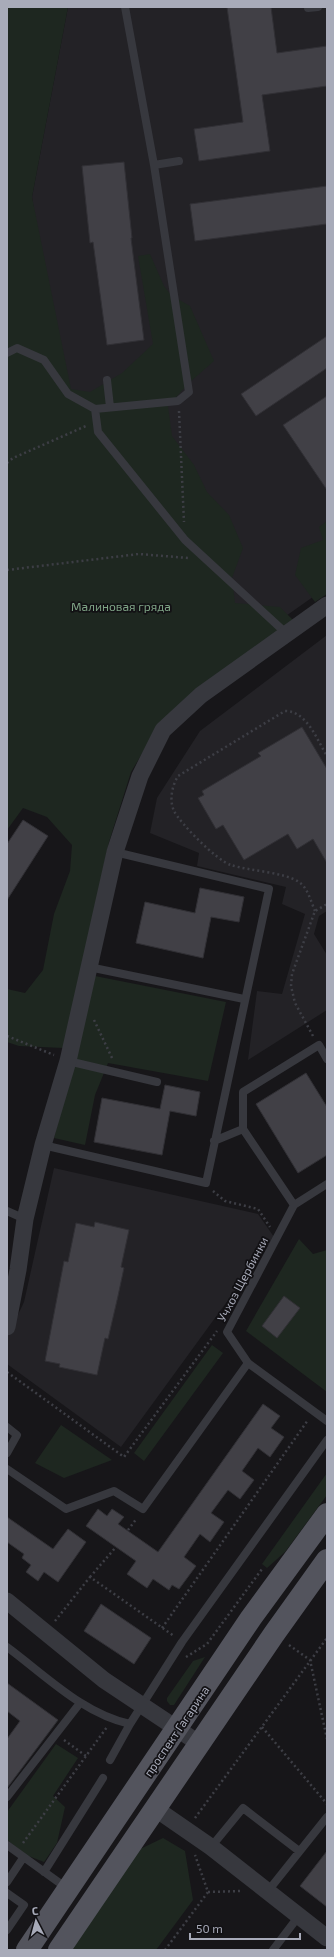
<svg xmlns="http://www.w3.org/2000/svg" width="334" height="1957" font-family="'Exo 2',sans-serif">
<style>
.built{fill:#232226}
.green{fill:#1e2720}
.building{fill:#414046;stroke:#313035}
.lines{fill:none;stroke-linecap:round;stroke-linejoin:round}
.path{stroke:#3d3e45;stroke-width:2.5;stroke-dasharray:2 3;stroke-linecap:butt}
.service{stroke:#37383e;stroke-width:8}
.minor{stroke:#37383e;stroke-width:17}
.primary{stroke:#53545d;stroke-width:22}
.labels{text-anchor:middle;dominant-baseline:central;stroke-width:3.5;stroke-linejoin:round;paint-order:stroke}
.park-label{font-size:12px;fill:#7fa486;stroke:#121114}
.street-label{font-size:12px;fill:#a8abb9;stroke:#121114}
</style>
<rect width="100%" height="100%" fill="#171619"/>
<path class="built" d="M68 7H327V587L252 640 65 418 32 197Z
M327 635V911L319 916 314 934 327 955V1010L248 1060 257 991 282 994 305 914 282 904 286 887 197 866 199 853 150 833 157 798 200 731Z
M54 1168 258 1214 274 1237 121 1447 7 1364V1338L24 1302Z"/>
<path class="green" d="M7 7H68L32 197 71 389 90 392 122 373 153 344 138 256 150 254 164 286 171 295 190 306 214 361 190 382 168 406 172 436 194 465 207 492 229 515 243 548 232 578 235 603 280 607 293 620 161 722 131 772 109 842 64 1048 19 1046 7 1042V989L25 993 43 970 54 914 70 871 72 845 47 817 23 808 7 830Z
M327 521V594L315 602 295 575 301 548 323 540 319 527Z
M95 976 226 1002 208 1081 108 1063 95 1095 85 1145 54 1138Z
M299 1239 313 1254 327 1250V1392L246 1331Z
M212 1345 223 1353 144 1461 134 1453Z
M61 1425 112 1460 64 1478 35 1463Z
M327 1473V1495L285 1552 267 1568 262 1564Z
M205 1657 174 1705H170L167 1701V1698L193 1661Z
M56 1744 78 1758 53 1796 65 1807 57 1843 44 1862 26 1855 7 1840V1812Z
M163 1838 185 1851 193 1900 156 1950H69L134 1852Z"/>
<path class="building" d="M227 7H271L277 53 327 46V86L262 95 270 151 199 161 194 129 243 122Z
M124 162 132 238H131L144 340 107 345 93 242 90 243 82 166Z
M327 186V224L195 241 190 204Z
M327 336V368L256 416 241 394Z
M327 396V490L283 425Z
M302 727 327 769V863L313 839 297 849 288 834 244 860 223 825 216 829 198 798 204 795 202 791 261 756 258 753Z
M23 820 48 836 7 900V844Z
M200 888 244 897 239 922 211 917 203 958 136 943 145 902 195 913Z
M306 1073 327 1107V1155L298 1173 256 1104Z
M165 1085 200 1092 196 1116 170 1111 162 1155 94 1142 102 1098 160 1109Z
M95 1222 129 1230 121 1267 124 1268 118 1296 108 1339 105 1338 97 1375 59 1367 60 1364 45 1361 64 1261 68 1262 76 1223 94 1227Z
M284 1296 300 1308 277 1338 262 1326Z
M263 1404 280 1416 271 1428 284 1437 270 1457 258 1448 242 1471 254 1480 240 1499 228 1490 211 1513 224 1522 210 1542 200 1534 184 1557 196 1566 179 1589 172 1585 169 1590 153 1579 147 1588 127 1574 136 1561 86 1526 98 1509 107 1516 112 1509 124 1517 118 1524 158 1552Z
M7 1517 53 1549 68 1529 86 1542 58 1582 44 1572 38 1581 26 1572 31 1565 22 1558 24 1554 7 1542Z
M101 1604 151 1638 134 1664 84 1631Z
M7 1683 58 1720 7 1788V1739L20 1721 7 1711Z
M327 1851V1907L300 1886Z"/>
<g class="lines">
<path class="path" d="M179 411 184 522
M7 463 13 458 86 426
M7 570 139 554 188 558
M315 911C311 902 308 888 299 882 284 872 249 871 231 865 217 861 180 823 174 811 169 800 172 786 178 776L285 711C307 711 317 740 327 756
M94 1020 113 1060
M7 1036 54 1055
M313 1036 295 1003 291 986 292 974 315 911 327 904
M213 1191 225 1201 258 1209 270 1227
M7 1372 124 1457 217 1331
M128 1530 137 1518
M90 1577 116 1547
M55 1621 90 1577 174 1636
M162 1628 308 1420
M289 1645 310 1660 327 1739
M186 1657 207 1644 262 1569
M262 1727 327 1804
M64 1740 86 1756
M195 1818 327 1638
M23 1843 107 1727
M208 1892 241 1891
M165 1950 208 1892 195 1855"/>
<path class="service" d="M308 7V8L318 7
M154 165 179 161
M7 353 17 348 44 360 68 394 95 409 178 401 189 392 154 165 125 7
M107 380 110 407
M95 409 98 432 185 540 287 634
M89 967 244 999
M68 1061 157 1082
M214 1141 243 1129
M43 1145 206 1183 269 889 115 852
M294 1205 243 1129V1092L319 1045 327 1059
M294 1205 327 1184
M7 1211 25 1219
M248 1363 227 1332 294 1205
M7 1427 17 1435 7 1453
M7 1469 66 1509 114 1491 143 1509 248 1363 327 1421
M7 1647C45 1675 83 1714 130 1724L182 1642 327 1440
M110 1760 130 1724
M7 1797 80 1703
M7 1845 68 1889
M211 1847 243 1808 299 1851
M44 1872 103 1778
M7 1882 23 1858
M268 1891 327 1817
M7 1893 24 1905 7 1930
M273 1950 298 1917"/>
<path class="minor" d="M7 1327 18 1270 25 1219 43 1145 68 1061 115 852 140 776 163 730 201 695 327 605
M7 1601 104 1680 200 1744
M156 1809 211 1847 327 1938"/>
<path class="primary" d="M27 1950 251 1618 327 1514
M59 1950 274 1634 327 1560"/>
</g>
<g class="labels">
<g class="park-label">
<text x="121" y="606">Малиновая гряда</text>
</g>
<g class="street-label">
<text transform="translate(242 1279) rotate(-62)">Учхоз Щербинки</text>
<text transform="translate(176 1731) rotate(-56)">проспект Гагарина</text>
</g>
</g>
<rect width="334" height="1957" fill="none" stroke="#a8abb9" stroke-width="16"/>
<g transform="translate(36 1921) rotate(354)" stroke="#121114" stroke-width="3" paint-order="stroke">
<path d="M0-3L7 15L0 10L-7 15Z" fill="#a8abb9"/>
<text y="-6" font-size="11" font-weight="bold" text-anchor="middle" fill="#a8abb9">С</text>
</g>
<path d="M190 1933v6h110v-6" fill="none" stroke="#a8abb9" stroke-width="2"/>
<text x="196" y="1933" font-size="12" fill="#a8abb9" stroke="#121114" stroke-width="3" paint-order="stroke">50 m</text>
</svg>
